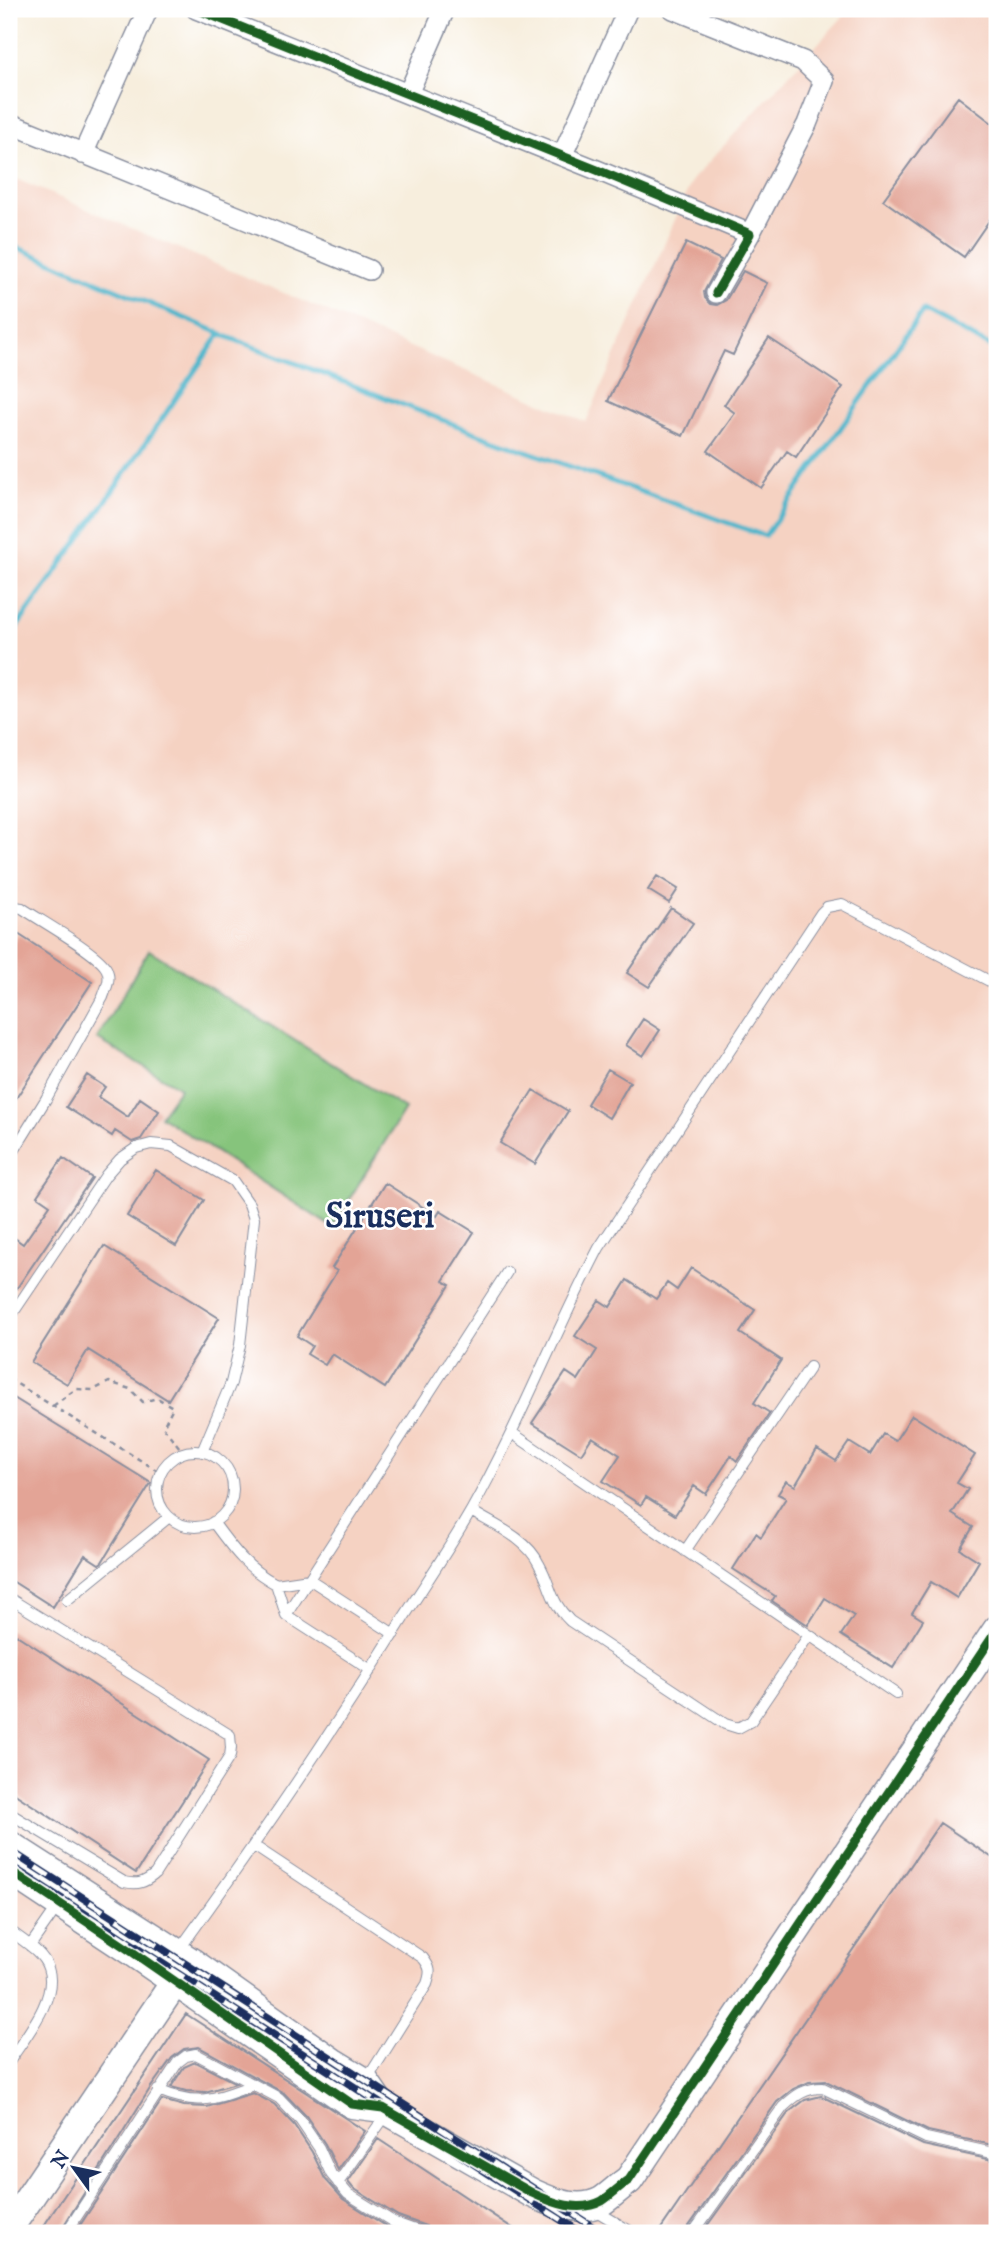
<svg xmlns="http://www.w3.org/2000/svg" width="1006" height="2242" font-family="'IM FELL English',serif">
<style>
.built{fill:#f5d2c2}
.green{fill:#86c47c;stroke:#507a6d;stroke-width:2}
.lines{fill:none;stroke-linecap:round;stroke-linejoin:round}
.stream{stroke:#4db5cb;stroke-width:5}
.building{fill:#e3a496}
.lane-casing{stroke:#898e9e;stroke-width:12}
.street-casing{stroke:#898e9e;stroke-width:22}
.secondary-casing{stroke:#898e9e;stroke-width:31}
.path{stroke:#898e9e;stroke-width:2.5;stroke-dasharray:5 5;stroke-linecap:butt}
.lane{stroke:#fff;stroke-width:10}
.street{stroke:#fff;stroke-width:19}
.secondary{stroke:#fff;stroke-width:28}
.rail-casing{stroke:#1b2f5e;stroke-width:8}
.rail{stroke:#fff;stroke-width:5;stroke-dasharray:16;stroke-linecap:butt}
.cycleway-casing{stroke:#fff;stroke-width:13}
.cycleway{stroke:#1b5e20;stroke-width:9}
.labels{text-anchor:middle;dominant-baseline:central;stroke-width:5;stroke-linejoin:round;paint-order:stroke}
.district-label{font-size:35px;font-weight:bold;fill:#1b2f5e;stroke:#fff}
</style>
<rect width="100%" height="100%" fill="#fff"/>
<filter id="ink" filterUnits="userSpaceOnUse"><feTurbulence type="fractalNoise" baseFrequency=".0143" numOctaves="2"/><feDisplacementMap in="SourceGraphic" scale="14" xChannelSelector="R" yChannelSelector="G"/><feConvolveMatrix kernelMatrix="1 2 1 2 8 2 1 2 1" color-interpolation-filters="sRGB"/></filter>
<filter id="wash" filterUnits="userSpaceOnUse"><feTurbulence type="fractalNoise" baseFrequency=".00686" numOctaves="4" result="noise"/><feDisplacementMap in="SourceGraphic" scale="28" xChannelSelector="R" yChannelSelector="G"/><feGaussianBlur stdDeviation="1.57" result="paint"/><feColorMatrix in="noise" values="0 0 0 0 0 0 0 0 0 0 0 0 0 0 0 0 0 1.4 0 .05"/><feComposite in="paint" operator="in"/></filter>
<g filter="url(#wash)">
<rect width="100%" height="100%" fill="#f7eedd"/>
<path class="built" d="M850 9H997V2233H9V176L586 422 693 179Z"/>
<path class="green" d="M149 950 405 1109 332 1227 160 1116 180 1088 97 1039Z"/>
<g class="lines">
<path class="stream" d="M9 244 222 334
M9 638 99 511 220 334 479 434 765 536 923 311 997 350"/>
</g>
<g id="blocks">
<path class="building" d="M958 97 997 127V209L964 257 883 200Z
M686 243 721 260 704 292 705 298 711 304 717 305 726 300 743 271 767 283 733 355 724 351 683 436 608 401Z
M769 338 843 387 796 457 787 451 761 488 708 451 735 413 724 405Z
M657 876 678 889 669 903 648 890Z
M671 908 693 923 649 987 627 973Z
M18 934 92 982 9 1109V948Z
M643 1019 660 1030 643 1056 626 1045Z
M608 1069 630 1082 609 1118 587 1104Z
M87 1075 105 1087 98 1097 128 1117 140 1098 159 1111 141 1139 132 1142 115 1131 112 1136 66 1107Z
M533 1090 568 1111 535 1164 500 1143Z
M63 1158 92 1178 17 1288 9 1282V1234L23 1244 50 1205 37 1196Z
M156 1170 204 1200 176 1246 127 1216Z
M385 1183 437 1216 440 1211 474 1232 443 1281 450 1285 385 1388 332 1354 325 1365 307 1354 312 1346 297 1336 337 1271 332 1268Z
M104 1246 219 1318 168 1400 88 1350 67 1384 31 1362Z
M691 1268 755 1310 740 1333 781 1360 754 1403 770 1413 737 1461 731 1456 706 1494 694 1486 675 1515 646 1497 641 1505 603 1481 620 1455 592 1437 581 1454 532 1423 566 1372 578 1380 597 1350 575 1336 599 1300 610 1307 627 1280 656 1299 667 1283 677 1290Z
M9 1395 151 1483 102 1562 99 1564 85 1555 53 1607 9 1579Z
M912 1415 975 1455 957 1483 968 1489 952 1514 973 1527 960 1549 979 1561 957 1598 931 1582 912 1613 923 1620 893 1668 841 1635 854 1616 825 1598 808 1625 772 1601 775 1596 733 1569 756 1533 761 1537 786 1498 778 1494 786 1481 795 1486 817 1449 836 1461 849 1442 870 1455 883 1434 895 1441Z
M9 1630 209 1760 136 1873 9 1790Z
M940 1823 997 1861V2146L928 2131 826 2081 809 2082 793 2089 777 2102 687 2229 686 2233H658Z
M186 2014 365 2131 338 2170 325 2144 306 2116 284 2093 199 2047 184 2049 172 2058 151 2087 59 2233H39Z
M195 2062 236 2083 205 2092 186 2091 171 2087 184 2067Z
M253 2093 274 2104 294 2125 312 2152 325 2179 343 2199 391 2229 402 2233H75L162 2100 184 2106 207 2107Z
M821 2096 923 2145 997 2161V2233H702L789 2112 805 2100Z
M378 2139 520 2233H430L426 2226 398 2216 353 2188 348 2182Z"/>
</g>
</g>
<g filter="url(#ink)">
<use href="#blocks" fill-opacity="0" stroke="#898e9e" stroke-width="2"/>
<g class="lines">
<g class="lane-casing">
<path id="lane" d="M9 906 22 908C39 920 101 954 107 970 111 980 106 988 103 997L46 1099 9 1159
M9 1319 106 1175 120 1159 136 1148 151 1144 171 1146 233 1181 249 1204 254 1219 240 1345 231 1383 202 1452
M512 1433 896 1694
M157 1489a38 38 0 1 1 76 0a38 38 0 1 1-76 0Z
M471 1511C494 1525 527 1538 539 1564 552 1587 549 1600 570 1621L725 1724 738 1728 751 1721 809 1635
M213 1522C233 1549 245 1567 276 1584
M685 1551 810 1367
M9 1598 230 1735 231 1748 230 1756 155 1874C144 1883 138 1885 124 1882L9 1813
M67 1600 169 1517
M286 1615 507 1272
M371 1670 286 1615 276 1584 309 1579 394 1634
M254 1846 423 1958C431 1968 431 1972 427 1984L366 2081
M9 1930C22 1940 43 1952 48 1968 59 1998 24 2038 9 2062
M30 1946 58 1906
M179 1950C258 1841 333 1731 404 1617 427 1581 451 1546 472 1509 519 1425 554 1334 599 1248L821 913 827 907 842 904 997 985
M158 2090C199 2107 214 2099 253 2085
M338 2183 388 2112
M593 2209 633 2233
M66 2233 178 2062 186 2056 196 2054 279 2098 300 2120 319 2148 331 2174 348 2194 395 2223 423 2233
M693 2233 783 2107C796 2095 805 2088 823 2088L926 2138 997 2154"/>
</g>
<g class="street-casing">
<path id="street" d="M196 9 597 170 750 234 716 293
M673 9 803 61 824 81 807 124 750 234
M408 94 445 9
M9 123 369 270
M83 154 148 9
M562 156 628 9"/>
</g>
<g class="secondary-casing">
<path id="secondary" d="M9 1845 191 1962 332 2062 365 2082 383 2108
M9 1870 131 1951 352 2104 383 2108 532 2193C553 2203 579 2213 602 2201 611 2195 620 2186 629 2180L997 1630
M9 2228 175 1982 187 1967"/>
</g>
<path class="path" d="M9 1379 161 1473
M53 1406 76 1389 93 1390 109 1382 130 1389 143 1402 157 1398 173 1407 163 1427 184 1453"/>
<use href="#lane" class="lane"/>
<use href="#street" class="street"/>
<use href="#secondary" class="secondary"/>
<g class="rail-casing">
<path id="rail" d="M9 1850 593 2227
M9 1865 580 2232"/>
</g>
<use href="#rail" class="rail"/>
<g class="cycleway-casing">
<path id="cycleway" d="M196 9 597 170 750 234 716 293
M9 1870 131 1951 352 2104 383 2108 532 2193C553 2203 579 2213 602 2201 611 2195 620 2186 629 2180L997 1630"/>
</g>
<use href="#cycleway" class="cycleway"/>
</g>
</g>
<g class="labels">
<g class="district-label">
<text x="380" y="1217">Siruseri</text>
</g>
</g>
<rect width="1006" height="2242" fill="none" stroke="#fff" stroke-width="35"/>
<g transform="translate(74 2168) rotate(303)" stroke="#ffffff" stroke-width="5" paint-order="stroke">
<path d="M0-5L12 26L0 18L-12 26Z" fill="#1b2f5e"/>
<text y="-10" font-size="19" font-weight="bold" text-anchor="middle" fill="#1b2f5e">N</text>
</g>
</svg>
